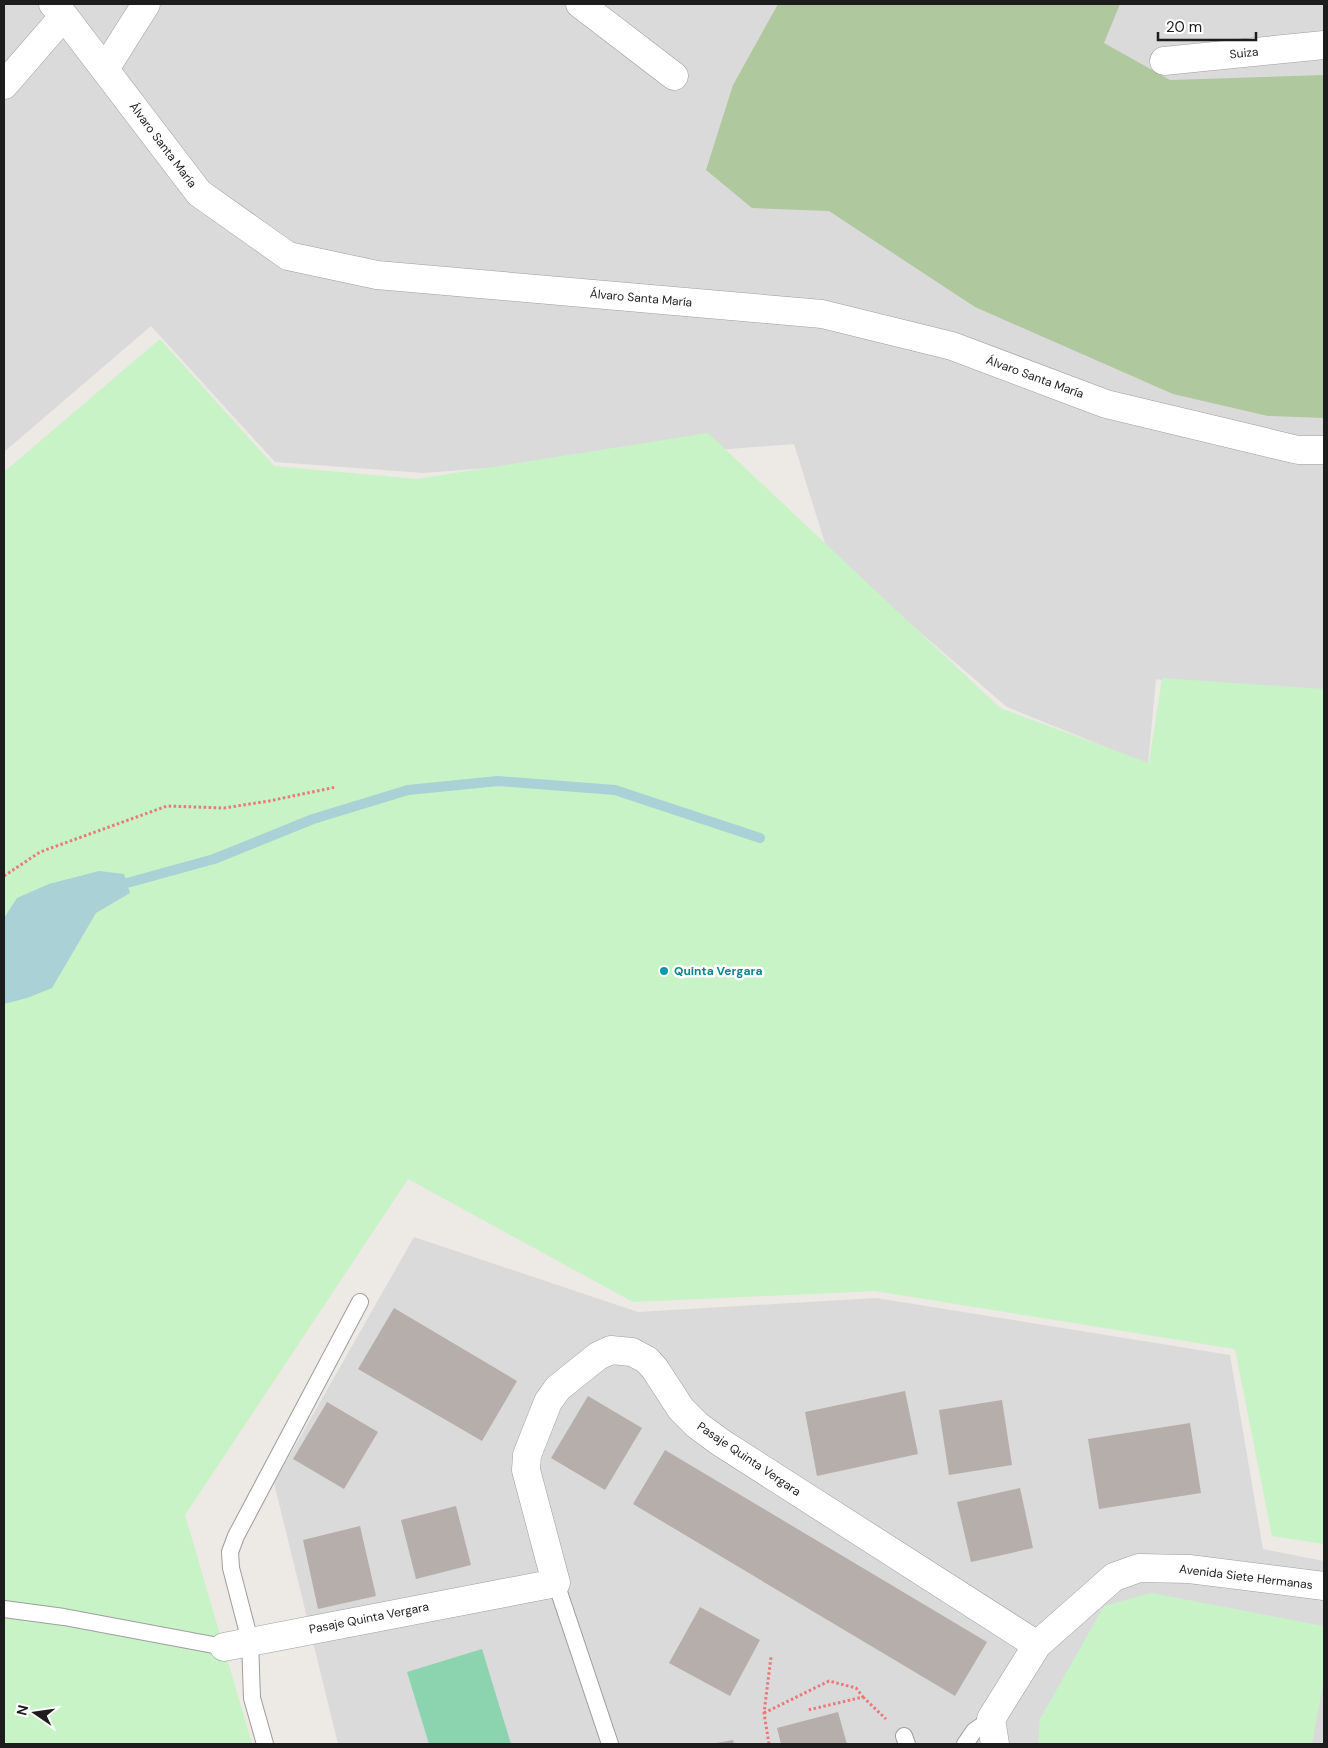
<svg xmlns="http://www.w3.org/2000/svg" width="1328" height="1748" font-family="'DM Sans',sans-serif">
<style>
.residential{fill:#dbdada}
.forest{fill:#afc89e}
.park{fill:#c7f3c6}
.pitch{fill:#8bd4af}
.water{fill:#a9d1d6}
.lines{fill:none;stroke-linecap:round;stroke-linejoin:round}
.stream{stroke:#a9d1d6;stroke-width:10}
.building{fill:#b6aeaa}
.service-casing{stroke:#9e9e9e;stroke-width:18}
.minor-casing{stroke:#9e9e9e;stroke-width:29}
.path{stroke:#e9797a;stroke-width:3;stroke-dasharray:2.5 2.5;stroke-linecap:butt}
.service{stroke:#fff;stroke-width:16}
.minor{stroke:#fff;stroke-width:28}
.culture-dot{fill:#0f9aa8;stroke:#fff;stroke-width:2}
.labels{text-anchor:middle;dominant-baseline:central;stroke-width:5;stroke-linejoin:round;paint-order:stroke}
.street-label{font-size:12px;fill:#1d1d1d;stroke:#fff}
.culture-label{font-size:12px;font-weight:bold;fill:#0d838f;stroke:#fff;text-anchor:start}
</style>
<rect width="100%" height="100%" fill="#ede9e4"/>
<path class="residential" d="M4 4H1324V714L1156 679 1148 764 1007 707 828 553 794 444 424 473 275 462 151 326 4 452Z
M414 1237 638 1312 876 1298 1230 1355 1263 1549 1324 1561V1744H338L274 1483Z"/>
<path class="forest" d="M778 4H1120L1104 43 1170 80 1324 75V418L1268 416 1173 394 975 307 829 211 752 208 706 170 733 85Z"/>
<path class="park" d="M160 339 274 466 417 479 708 433 1000 708 1149 763 1162 678 1324 689V1544L1272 1536 1235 1349 875 1291 633 1302 408 1179 185 1515 252 1744H4V472Z
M1151 1593 1324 1626V1679L1312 1744H1038L1040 1719 1104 1606Z"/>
<path class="pitch" d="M482 1649 511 1744H429L407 1672Z"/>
<path class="water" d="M99 871 124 874 130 893 96 913 52 988 27 998 4 1004V918L17 898 49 884Z"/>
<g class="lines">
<path class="stream" d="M117 889 127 883 214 859 313 819 408 790 498 781 615 790 760 838"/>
</g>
<path class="building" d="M394 1308 517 1381 482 1441 358 1369Z
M905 1391 918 1454 817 1476 805 1412Z
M588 1396 642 1428 605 1490 551 1458Z
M1002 1400 1012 1465 949 1475 939 1410Z
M327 1402 378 1432 344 1489 293 1459Z
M1190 1423 1201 1493 1099 1509 1088 1439Z
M665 1450 987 1642 955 1696 633 1504Z
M1020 1488 1033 1548 971 1562 957 1502Z
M456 1506 471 1565 416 1579 401 1520Z
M360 1526 376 1596 318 1609 303 1540Z
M700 1607 760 1640 730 1696 669 1663Z
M838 1712 847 1744H781L777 1728Z
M733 1740 734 1744H717L716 1743Z"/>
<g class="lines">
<g class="service-casing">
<path id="service" d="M556 1583 610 1744
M4 1609 64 1617 224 1647
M904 1736 907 1744
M265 1744 252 1698 250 1641 231 1568 230 1552 236 1536 360 1302
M965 1744 974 1731 991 1719"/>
</g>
<g class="minor-casing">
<path id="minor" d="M53 4 64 16 199 193 288 256 377 275 822 314 952 346 1106 404 1298 450H1324
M580 4 674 76
M1164 61 1324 45
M105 69 146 4
M4 85 64 16
M224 1647 556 1583 526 1470 527 1455 548 1402 558 1388 598 1356 611 1350 632 1352 647 1360 655 1369 681 1409 697 1425 720 1442 1037 1645
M995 1744 991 1719 1037 1645 1114 1577 1139 1568 1189 1569 1324 1586"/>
</g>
<path class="path" d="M4 876 40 852 167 806 224 808 269 801 336 787
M863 1697 886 1719
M764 1713 829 1681 856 1688 863 1697 808 1710
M769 1744 764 1713 771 1657"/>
<use href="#service" class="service"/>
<use href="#minor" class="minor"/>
</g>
<circle class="culture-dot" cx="664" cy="971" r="5"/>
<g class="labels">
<g class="street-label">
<text transform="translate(1244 53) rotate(-6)">Suiza</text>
<text transform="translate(163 145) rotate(53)">Álvaro Santa María</text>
<text transform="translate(641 298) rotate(5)">Álvaro Santa María</text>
<text transform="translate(1035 377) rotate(20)">Álvaro Santa María</text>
<text transform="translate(749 1459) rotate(34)">Pasaje Quinta Vergara</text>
<text transform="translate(1246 1577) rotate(7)">Avenida Siete Hermanas</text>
<text transform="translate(369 1618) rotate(-11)">Pasaje Quinta Vergara</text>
</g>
<g class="culture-label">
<text x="674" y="971">Quinta Vergara</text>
</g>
</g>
<rect width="1328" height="1748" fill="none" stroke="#1d1d1d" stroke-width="10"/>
<g transform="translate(35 1713) rotate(283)" stroke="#ffffff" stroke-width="4" paint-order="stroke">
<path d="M0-4L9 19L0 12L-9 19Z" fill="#1d1d1d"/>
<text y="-8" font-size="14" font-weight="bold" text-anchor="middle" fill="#1d1d1d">N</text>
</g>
<path d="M1158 32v8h98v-8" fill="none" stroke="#1d1d1d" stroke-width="2.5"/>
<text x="1166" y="32" font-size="15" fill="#1d1d1d" stroke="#ffffff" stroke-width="4" paint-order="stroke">20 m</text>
</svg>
